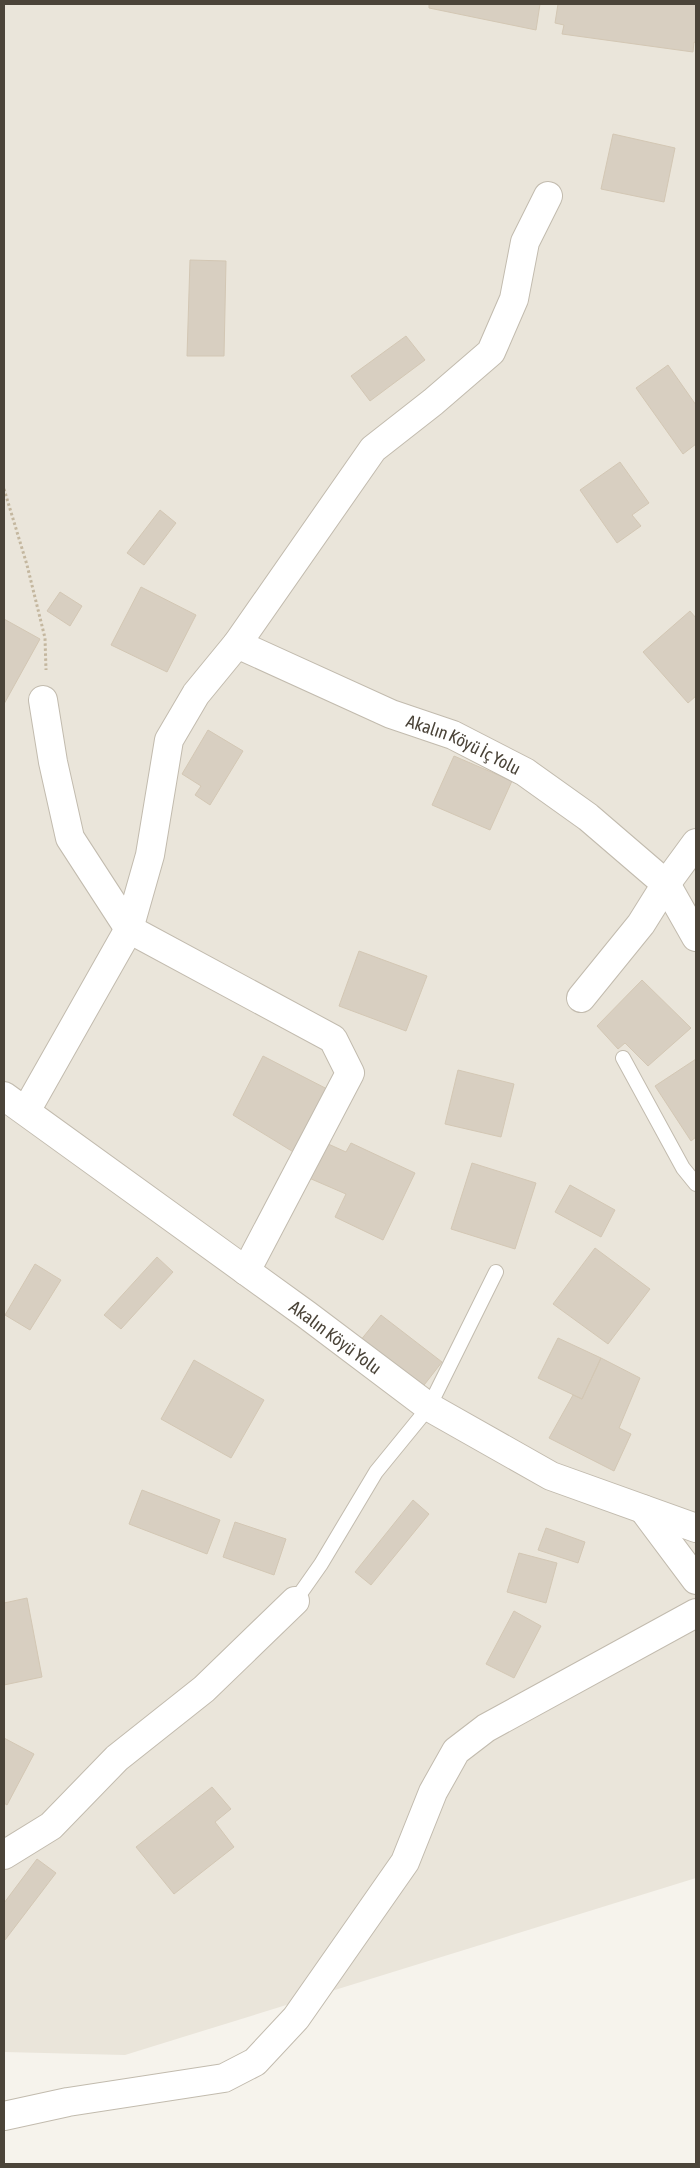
<svg xmlns="http://www.w3.org/2000/svg" width="700" height="2168" font-family="'Asap Condensed',sans-serif">
<style>
.residential{fill:#eae5da}
.building{fill:#d8cfc1;stroke:#d3c7b4}
.lines{fill:none;stroke-linecap:round;stroke-linejoin:round}
.service-casing{stroke:#c2bbae;stroke-width:16}
.minor-casing{stroke:#c2bbae;stroke-width:30}
.tertiary-casing{stroke:#c2bbae;stroke-width:30}
.path{stroke:#c4b79f;stroke-width:3;stroke-dasharray:2.5 2.5;stroke-linecap:butt}
.service{stroke:#fff;stroke-width:14}
.minor{stroke:#fff;stroke-width:28}
.tertiary{stroke:#fff;stroke-width:28}
.labels{text-anchor:middle;dominant-baseline:central;stroke-width:4;stroke-linejoin:round;paint-order:stroke}
.street-label{font-size:18px;fill:#4b4439;stroke:#fff}
</style>
<rect width="100%" height="100%" fill="#f6f3ec"/>
<path class="residential" d="M4 4H696V1878L125 2055 4 2052Z"/>
<path class="building" d="M429 4H540L536 30 429 8Z
M558 4H696V43L694 42 693 52 562 34 564 25 555 23Z
M613 134 675 148 664 202 601 189Z
M190 260 226 261 224 356H187Z
M406 336 425 360 370 401 351 376Z
M668 365 696 405V444L683 454 636 388Z
M620 462 649 503 632 515 641 526 617 543 580 490Z
M160 510 176 523 144 565 127 553Z
M141 587 196 615 167 672 111 645Z
M60 592 82 606 70 626 47 611Z
M690 611 696 618V696L688 703 643 652Z
M4 619 40 639 4 704Z
M208 730 243 751 210 805 195 795 201 786 182 774Z
M454 756 512 781 490 830 432 805Z
M359 951 427 976 406 1031 339 1006Z
M642 980 691 1028 648 1066 625 1043 618 1049 597 1026Z
M263 1056 331 1091 295 1153 233 1115Z
M696 1059V1137L691 1141 655 1086Z
M458 1070 514 1084 501 1137 445 1124Z
M326 1143 346 1152 351 1143 415 1173 383 1240 335 1217 346 1194 309 1178Z
M472 1163 536 1183 515 1249 451 1229Z
M570 1185 615 1210 601 1237 555 1212Z
M595 1248 650 1289 608 1344 553 1304Z
M157 1257 173 1272 121 1329 104 1315Z
M35 1264 61 1280 30 1330 5 1315Z
M381 1315 442 1362 421 1389 360 1341Z
M558 1338 601 1358 582 1399 538 1378Z
M601 1358 640 1378 619 1428 631 1434 614 1471 549 1438 573 1395 582 1399Z
M194 1360 264 1400 231 1458 161 1419Z
M142 1490 220 1520 207 1554 129 1524Z
M413 1500 429 1514 371 1585 355 1572Z
M235 1522 286 1539 274 1575 223 1557Z
M546 1528 585 1542 578 1563 538 1550Z
M519 1553 557 1563 546 1603 507 1592Z
M27 1598 42 1677 4 1685V1603Z
M514 1611 541 1626 514 1678 486 1664Z
M4 1738 34 1754 7 1805 4 1803Z
M212 1787 231 1809 215 1822 234 1847 174 1894 136 1847Z
M37 1859 56 1873 5 1940 4 1903Z"/>
<g class="lines">
<g class="service-casing">
<path id="service" d="M623 1058 683 1168 696 1184
M295 1601 321 1564 376 1472 429 1407 496 1272"/>
</g>
<g class="minor-casing">
<g id="minor">
<path id="s1" d="M237 644 391 714 453 735 525 772 588 817 666 884 696 937"/>
<path d="M43 700 53 762 70 838 129 929 333 1039 350 1073 246 1271"/>
<path d="M581 998 641 924 666 884 696 843"/>
<path d="M26 1111 129 929 150 855 169 740 196 694 237 644 373 449 433 402 491 352 514 299 525 242 548 196"/>
<path d="M643 1509 696 1580"/>
<path d="M4 1855 51 1826 117 1758 204 1689 295 1601"/>
<path d="M4 2116 68 2102 224 2078 255 2062 296 2018 405 1862 433 1792 456 1751 486 1728 696 1613"/>
</g>
</g>
<g class="tertiary-casing">
<g id="tertiary">
<path id="s2" d="M4 1096 307 1315 429 1407 551 1476 696 1528"/>
</g>
</g>
<path class="path" d="M4 489 27 565 45 638 46 670"/>
<use href="#service" class="service"/>
<use href="#minor" class="minor"/>
<use href="#tertiary" class="tertiary"/>
</g>
<g class="labels">
<g class="street-label">
<text stroke="none"><textPath href="#s1" startOffset="248">Akalın Köyü İç Yolu</textPath></text>
<text stroke="none"><textPath href="#s2" startOffset="410">Akalın Köyü Yolu</textPath></text>
</g>
</g>
<rect width="700" height="2168" fill="none" stroke="#4b4439" stroke-width="10"/>
</svg>
